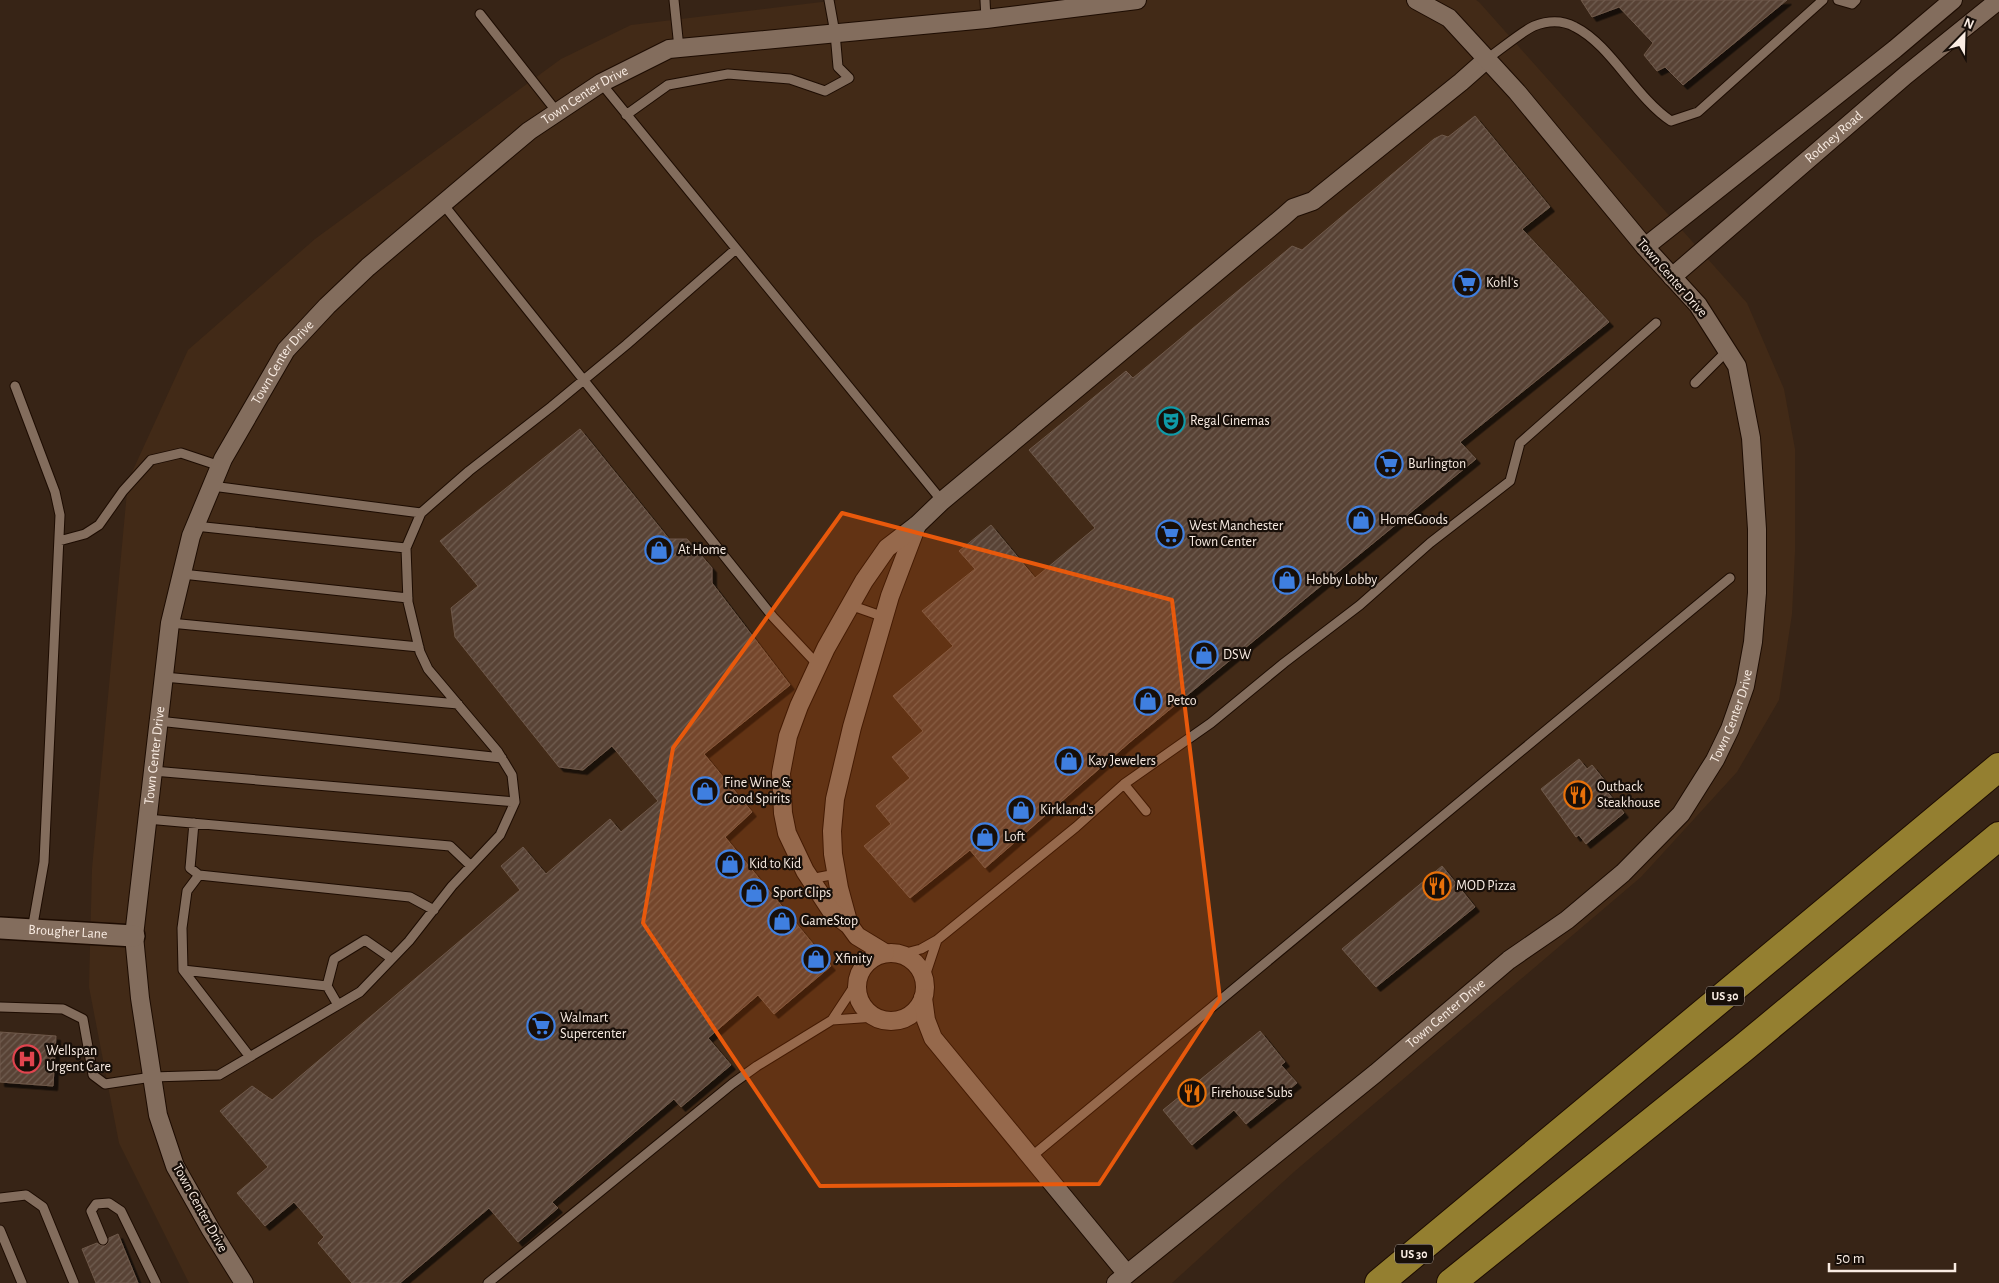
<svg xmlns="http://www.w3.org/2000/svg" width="1999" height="1283" font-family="'Alegreya Sans',sans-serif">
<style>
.built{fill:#422a17}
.building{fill:url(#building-hatch);stroke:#6f594a;filter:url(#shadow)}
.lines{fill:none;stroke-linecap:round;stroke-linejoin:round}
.service-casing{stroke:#1d0c02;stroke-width:11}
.minor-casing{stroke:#1d0c02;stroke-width:20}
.tertiary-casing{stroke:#1d0c02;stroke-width:24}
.motorway-casing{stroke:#1d0c02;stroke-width:30}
.service{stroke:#836d5d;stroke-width:9}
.minor{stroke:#836d5d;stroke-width:18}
.tertiary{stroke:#836d5d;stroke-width:21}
.motorway{stroke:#947f30;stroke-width:28}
.marked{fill:#e8590c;fill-opacity:0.2;stroke:#e8590c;stroke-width:4;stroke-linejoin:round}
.labels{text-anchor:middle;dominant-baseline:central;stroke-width:4.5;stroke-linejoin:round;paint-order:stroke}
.shield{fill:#180f09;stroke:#b6aaa2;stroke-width:1}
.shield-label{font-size:12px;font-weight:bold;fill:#f9ece3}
.street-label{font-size:14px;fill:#f9ece3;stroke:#180f09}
.poi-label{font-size:14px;fill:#f9ece3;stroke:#180f09;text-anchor:start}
</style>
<defs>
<pattern id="building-hatch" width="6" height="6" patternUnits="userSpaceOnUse" patternTransform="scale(1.25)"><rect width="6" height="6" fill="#584335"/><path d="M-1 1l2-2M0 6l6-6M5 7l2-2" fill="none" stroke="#715e52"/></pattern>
<filter id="shadow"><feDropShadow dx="4.5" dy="4.5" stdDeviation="0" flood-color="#0009"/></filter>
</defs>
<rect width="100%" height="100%" fill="#372416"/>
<path class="built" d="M838 0H1476L1479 2 1747 303 1784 389 1795 449V552L1792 614 1779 700 1737 772 1641 877 1295 1171 1172 1283H189L119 1143 89 987 92 869 128 481 188 350 315 239 561 59 631 25Z"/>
<path class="building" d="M1581 0H1787L1683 85 1665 67 1657 71 1644 55 1653 43 1619 7 1592 17Z
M1475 116 1550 207 1522 229 1609 322 1460 442 1476 459 1130 742 985 868 970 850 910 898 864 846 891 824 876 806 910 778 892 757 923 731 893 696 953 646 922 611 975 569 959 551 991 525 1035 578 1095 528 1029 450 1126 371 1133 378 1292 246 1302 250 1434 139 1442 135 1448 137Z
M580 429 669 539H687L712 568V583L790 685 704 754 752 812 725 837 831 966 774 1014 758 995 708 1038 731 1065 681 1107 674 1099 552 1202 558 1208 518 1242 489 1208 400 1283H352L318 1243 324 1237 294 1202 265 1226 237 1193 268 1167 220 1111 252 1086 272 1100 520 890 501 866 523 847 546 874 610 819 621 832 658 801 612 746 583 770 559 767 455 637 451 608 478 586 440 541Z
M1579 759 1587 769 1592 765 1609 786 1605 789 1624 813 1586 844 1579 835 1576 837 1541 789Z
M1442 866 1475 907 1376 987 1342 949Z
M1260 1031 1285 1062 1281 1065 1297 1083 1246 1124 1234 1110 1192 1145 1163 1110Z
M0 1032 56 1036 53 1086 0 1082Z
M118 1234 138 1283H96L82 1249 97 1243 100 1245 105 1246 108 1243 109 1238Z"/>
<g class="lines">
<g class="service-casing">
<path id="service" d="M674 0 679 48
M985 0 986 19
M1838 0 1852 4 1856 0
M480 14 557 112
M1487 59C1497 52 1524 30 1534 26 1547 21 1562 20 1575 27 1611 45 1635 97 1671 121L1698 112 1823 0
M601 83 942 501
M626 115 668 85 728 74 790 79 825 91 849 78 838 67 835 33 829 0
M443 204 773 617 818 665
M1695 383 1728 350
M15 386 55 492 60 515 44 862 32 930
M212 486 421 513
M195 526 406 548
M59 541 85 534 99 525 123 491 151 460 181 453 220 466
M182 574 408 598
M850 605 884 617
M170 623 419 647
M164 677 458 704
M158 721 502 758
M153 771 515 802
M1124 784 1211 723 1284 663 1360 605 1430 543 1510 481 1520 443 1656 323
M147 819 450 846 471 866
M194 823 190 868 199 875
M810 879 836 874
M902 954 921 949 937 940 1076 827 1124 784 1146 811
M183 970 327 986 338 1005
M924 979 937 940
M327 986 334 959 365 940 391 958
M0 1007 63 1009 83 1019 93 1075 105 1084 152 1077 219 1075 360 992 409 941 452 886 500 835 515 802 512 775 498 752 428 669 420 652 408 602 406 548 421 513 469 471 551 407 626 345 736 249
M832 1020 875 1017
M250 1057 183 970 182 928 187 891 199 875 410 897 434 910
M1031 1157 1730 578
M0 1198 26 1195 43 1207 74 1283
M0 1230 22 1283
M103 1240 91 1211 96 1204 109 1203 121 1211 156 1283
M488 1283 732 1084 757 1066 832 1020 857 982"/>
</g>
<g class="minor-casing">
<g id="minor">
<path d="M1645 247 1895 49 1953 0"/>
<path id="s1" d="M1672 277 1906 75 1999 0"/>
<path d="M849 925 839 888 833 854 832 831 835 799 852 727 890 596 917 525"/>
<circle cx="891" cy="987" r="34"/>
<path d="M885 953 857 936 849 925 832 912 805 871 787 833 783 813 781 773 788 736 799 706 826 648 864 581 887 548 917 525 942 501 1284 216 1293 208 1313 201 1461 82 1487 59"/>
<path d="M923 998 926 1020 933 1038 1127 1274"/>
<path id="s2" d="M244 1283 211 1230 175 1166 158 1115 140 998 134 936 170 623 191 536 223 459 286 350 327 306 368 267 529 131 601 83 669 49 986 19 1137 0"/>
<path id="s3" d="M1116 1283 1376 1073 1509 960 1567 920 1623 873 1681 814 1715 760 1730 729 1745 686 1753 642 1757 593V529L1751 438 1737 366 1698 305 1645 247 1517 92 1449 18 1416 0"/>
</g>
</g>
<g class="tertiary-casing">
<g id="tertiary">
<path id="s4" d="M0 928 134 936"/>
</g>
</g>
<g class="motorway-casing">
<path id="motorway" d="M1379 1283 1999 767
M1451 1283 1742 1049 1999 836"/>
</g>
<use href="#service" class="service"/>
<use href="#minor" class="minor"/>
<use href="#tertiary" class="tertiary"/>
<use href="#motorway" class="motorway"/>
</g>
<path class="marked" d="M842 513 1172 600 1220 999 1099 1184 820 1186 643 923 673 748Z"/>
<defs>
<g id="supermarket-ring" transform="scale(1.4375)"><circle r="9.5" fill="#180f09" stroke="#3f7fe0" stroke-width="1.5"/><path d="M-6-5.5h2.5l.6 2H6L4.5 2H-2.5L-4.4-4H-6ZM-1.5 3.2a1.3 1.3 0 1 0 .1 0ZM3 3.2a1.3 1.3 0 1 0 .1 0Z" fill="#3f7fe0"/></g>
<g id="theatre-ring" transform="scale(1.4375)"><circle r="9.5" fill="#180f09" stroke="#0f9aa8" stroke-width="1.5"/><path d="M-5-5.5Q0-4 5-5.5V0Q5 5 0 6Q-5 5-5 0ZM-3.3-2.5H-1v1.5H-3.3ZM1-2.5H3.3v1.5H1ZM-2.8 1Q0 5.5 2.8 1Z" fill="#0f9aa8"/></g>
<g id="shop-ring" transform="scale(1.4375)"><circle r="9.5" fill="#180f09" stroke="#3f7fe0" stroke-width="1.5"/><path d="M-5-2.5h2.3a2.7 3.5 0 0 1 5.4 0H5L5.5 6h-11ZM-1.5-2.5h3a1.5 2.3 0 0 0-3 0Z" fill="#3f7fe0"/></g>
<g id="restaurant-ring" transform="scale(1.4375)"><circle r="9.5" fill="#180f09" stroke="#e8710a" stroke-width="1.5"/><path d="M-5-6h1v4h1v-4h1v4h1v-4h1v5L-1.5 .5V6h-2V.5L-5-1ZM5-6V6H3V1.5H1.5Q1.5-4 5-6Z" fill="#e8710a"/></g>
<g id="hospital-ring" transform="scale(1.4375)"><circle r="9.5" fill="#180f09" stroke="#e0444e" stroke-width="1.5"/><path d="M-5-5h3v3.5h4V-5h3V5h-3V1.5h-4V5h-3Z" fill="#e0444e"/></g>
</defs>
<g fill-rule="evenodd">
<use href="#supermarket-ring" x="1467" y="283"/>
<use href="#theatre-ring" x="1171" y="421"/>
<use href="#supermarket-ring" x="1389" y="464"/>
<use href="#shop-ring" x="1361" y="520"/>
<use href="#supermarket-ring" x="1170" y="534"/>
<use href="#shop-ring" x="659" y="550"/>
<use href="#shop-ring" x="1287" y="580"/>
<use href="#shop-ring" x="1204" y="655"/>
<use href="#shop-ring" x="1148" y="701"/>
<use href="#shop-ring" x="1069" y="761"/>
<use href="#shop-ring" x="705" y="791"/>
<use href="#restaurant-ring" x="1578" y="795"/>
<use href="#shop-ring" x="1021" y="810"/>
<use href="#shop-ring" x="985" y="837"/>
<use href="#shop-ring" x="730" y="864"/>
<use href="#restaurant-ring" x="1437" y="886"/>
<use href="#shop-ring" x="754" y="893"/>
<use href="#shop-ring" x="782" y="921"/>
<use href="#shop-ring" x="816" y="959"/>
<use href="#supermarket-ring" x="541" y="1026"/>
<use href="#hospital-ring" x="27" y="1059"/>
<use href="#restaurant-ring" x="1192" y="1093"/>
</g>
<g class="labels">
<g class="shield">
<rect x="1706" y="986.5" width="38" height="19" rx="4"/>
<rect x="1395" y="1244.5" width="38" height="19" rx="4"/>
</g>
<g class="shield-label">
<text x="1725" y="996">US 30</text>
<text x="1414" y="1254">US 30</text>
</g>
<g class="street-label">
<text stroke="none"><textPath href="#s2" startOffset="1378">Town Center Drive</textPath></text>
<text stroke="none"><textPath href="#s1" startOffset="214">Rodney Road</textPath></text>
<text transform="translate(1672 278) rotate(49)">Town Center Drive</text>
<text stroke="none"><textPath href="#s2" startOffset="972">Town Center Drive</textPath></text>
<text stroke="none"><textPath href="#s3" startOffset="846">Town Center Drive</textPath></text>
<text stroke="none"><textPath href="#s2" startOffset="552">Town Center Drive</textPath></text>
<text stroke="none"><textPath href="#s4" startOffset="68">Brougher Lane</textPath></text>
<text stroke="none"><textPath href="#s3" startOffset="426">Town Center Drive</textPath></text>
<text transform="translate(200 1208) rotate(61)">Town Center Drive</text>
</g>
<g class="poi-label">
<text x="1486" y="283">Kohl's</text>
<text x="1190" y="421">Regal Cinemas</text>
<text x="1408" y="464">Burlington</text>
<text x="1380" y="520">HomeGoods</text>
<text x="1189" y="526">West Manchester<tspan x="1189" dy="16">Town Center</tspan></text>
<text x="678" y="550">At Home</text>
<text x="1306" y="580">Hobby Lobby</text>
<text x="1223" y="655">DSW</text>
<text x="1167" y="701">Petco</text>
<text x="1088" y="761">Kay Jewelers</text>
<text x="724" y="783">Fine Wine &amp;<tspan x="724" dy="16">Good Spirits</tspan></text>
<text x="1597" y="787">Outback<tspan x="1597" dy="16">Steakhouse</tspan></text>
<text x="1040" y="810">Kirkland's</text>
<text x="1004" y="837">Loft</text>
<text x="749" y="864">Kid to Kid</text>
<text x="1456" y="886">MOD Pizza</text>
<text x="773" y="893">Sport Clips</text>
<text x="801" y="921">GameStop</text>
<text x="835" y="959">Xfinity</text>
<text x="560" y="1018">Walmart<tspan x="560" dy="16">Supercenter</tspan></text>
<text x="46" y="1051">Wellspan<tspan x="46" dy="16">Urgent Care</tspan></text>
<text x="1211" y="1093">Firehouse Subs</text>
</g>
</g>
<g transform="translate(1964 35) rotate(23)" stroke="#180f09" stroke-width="4" paint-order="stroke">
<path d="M0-4L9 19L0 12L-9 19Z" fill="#f9ece3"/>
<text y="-8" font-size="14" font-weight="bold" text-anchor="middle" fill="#f9ece3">N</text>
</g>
<path d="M1829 1263v8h126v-8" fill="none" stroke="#f9ece3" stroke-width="2.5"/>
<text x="1836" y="1263" font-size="15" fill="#f9ece3" stroke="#180f09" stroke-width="4" paint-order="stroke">50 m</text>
</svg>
